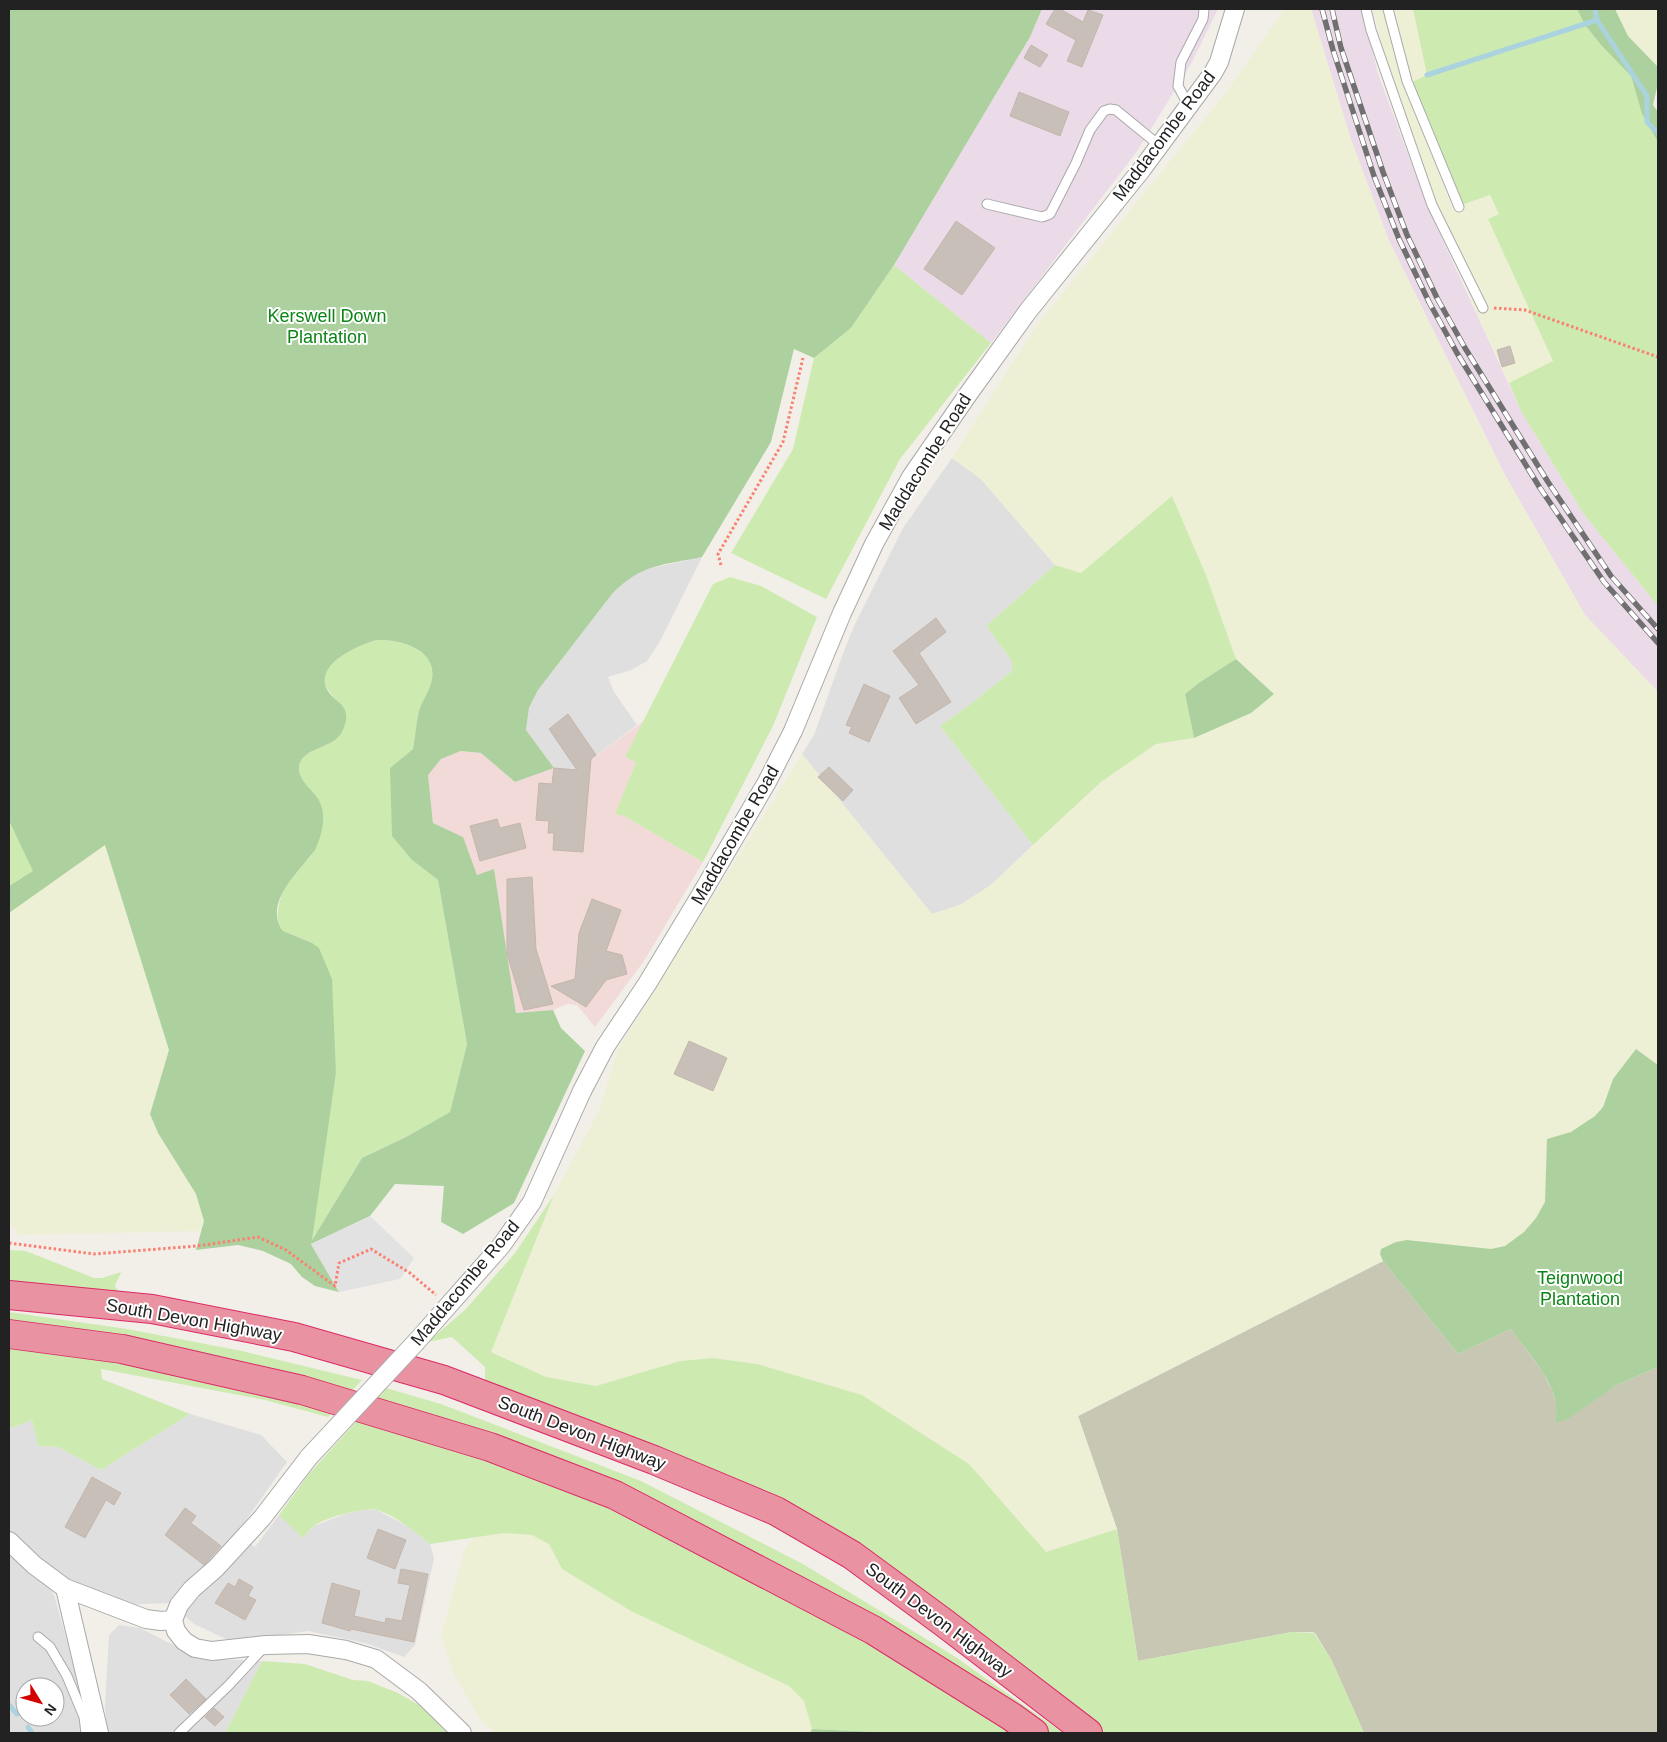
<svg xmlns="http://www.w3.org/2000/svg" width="1667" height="1742" font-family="Arial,sans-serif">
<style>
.residential{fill:#e0dfdf;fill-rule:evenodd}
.commercial{fill:#f2dad9}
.industrial{fill:#ebdbe8}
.construction{fill:#c7c7b4}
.farmland{fill:#eef0d5}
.grass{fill:#cdebb0}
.forest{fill:#add19e;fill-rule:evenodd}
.parking{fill:#e2e2e2}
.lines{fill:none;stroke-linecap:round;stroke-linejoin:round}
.stream{stroke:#aad3df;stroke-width:5}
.building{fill:#c7bfb8;stroke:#c4b6ab}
.lane-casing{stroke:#a9a9a9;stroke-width:11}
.street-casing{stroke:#a9a9a9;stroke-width:20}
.highway-casing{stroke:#dc2a67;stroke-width:30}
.path{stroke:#fa8072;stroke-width:3;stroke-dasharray:2.5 2.5;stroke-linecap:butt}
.lane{stroke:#fff;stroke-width:9}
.street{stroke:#fff;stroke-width:18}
.highway{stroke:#e892a2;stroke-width:28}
.rail-casing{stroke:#707070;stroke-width:5.5}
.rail{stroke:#fff;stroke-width:4;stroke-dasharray:11;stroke-linecap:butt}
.street-bridge-casing{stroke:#a9a9a9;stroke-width:20;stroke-linecap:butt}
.street-bridge{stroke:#fff;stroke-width:18}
.labels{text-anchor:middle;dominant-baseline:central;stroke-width:4;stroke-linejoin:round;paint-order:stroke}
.street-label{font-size:18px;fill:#222;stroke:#fff}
.park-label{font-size:18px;fill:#0c8416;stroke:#fff}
</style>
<rect width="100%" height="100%" fill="#f2efe9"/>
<path class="residential" d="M952 458 981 479 1055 565 986 626 1012 661V671L968 706 940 726 1033 845 991 885 960 905 932 914 802 754 814 735 842 656 854 626 903 528Z
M702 557 659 643 647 661 631 670 608 677 614 692 637 725 577 770 554 768 526 730 529 708 538 690 612 594 621 584 638 572 647 569Z
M190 1414 261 1435 287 1462 237 1533 255 1547 279 1515 303 1537 314 1526 345 1514 362 1510H377L407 1526 430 1544 434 1558 415 1645 404 1657 365 1643 308 1631 256 1639H226L194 1624 170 1603 118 1605 72 1581 57 1571 47 1582 54 1595 89 1719 91 1733H9V1429L32 1420 38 1446 58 1447 101 1470ZM25 1687H55V1717H25Z
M119 1625 140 1628 169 1643 209 1659 262 1661 225 1733H107L105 1707 109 1635Z"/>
<path class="commercial" d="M644 721 625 757 636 762 616 813 624 816 703 862 644 961 595 1027 577 1005 567 1004 553 1010 516 1013 494 870 477 875 462 837 433 823 428 775 441 759 461 751 481 753 515 782 554 768 577 770Z"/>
<path class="industrial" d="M1042 9H1218L1191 64 1138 150 991 343 894 265 1030 37Z
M1311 9H1362L1378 74 1428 208 1521 411 1583 513 1658 606V692L1585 615 1505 475 1389 241 1351 140Z"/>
<path class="construction" d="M1383 1261 1458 1354 1511 1329 1542 1371 1552 1390 1557 1407 1555 1423 1584 1406 1615 1386 1658 1367V1733H1364L1332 1661 1315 1633 1312 1632H1292L1138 1661 1117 1529 1078 1416Z"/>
<path class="farmland" d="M1284 9H1311L1351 140 1389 241 1505 475 1585 615 1658 692V1065L1637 1049 1606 1096 1603 1107 1595 1116 1571 1132 1548 1139 1545 1202 1536 1218 1524 1232 1505 1246 1491 1249H1479L1415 1240 1396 1242 1380 1254 1383 1261 1078 1416 1117 1529 1046 1552 969 1464 862 1395 757 1364 713 1358 680 1361 596 1386 546 1377 490 1351 554 1195 599 1111 618 1049 802 754 932 914 960 905 991 885 1101 782 1156 744 1194 738 1274 694 1236 659 1206 575 1172 496 1081 573 1055 565 981 479 952 458 1036 326 1228 90Z
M1373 9H1413L1427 75 1404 85 1453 210 1462 205 1490 195 1499 214 1488 219 1553 361 1509 383 1470 299 1483 295 1451 235 1434 197 1390 77Z
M1615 9H1658V67L1628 36Z
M105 845 169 1050 150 1114 158 1133 196 1194 204 1221 200 1231 19 1235 9 1221V913Z
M504 1533 532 1535 549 1544 562 1569 631 1611 789 1686 804 1701 812 1729 810 1733H495L480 1720 454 1674 441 1636 465 1548 475 1536Z"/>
<path class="grass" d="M1413 9H1577L1585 25 1601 45 1631 76 1642 114 1658 142V606L1583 513 1521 411 1509 383 1553 361 1488 219 1499 214 1490 195 1462 205 1412 82 1427 75Z
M894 265 991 343 900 459 826 599 731 553 793 449 814 358 851 328Z
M1172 496 1206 575 1236 659 1200 682 1185 694 1194 738 1156 744 1101 782 1033 845 940 726 968 706 1012 671V661L986 626 1055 565 1081 573Z
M730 577 761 586 817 617 773 726 703 862 624 816 615 814 636 762 625 757 713 584Z
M377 640C400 639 437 649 432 679 430 691 422 700 419 711 416 724 415 737 413 749L390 768 412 860 438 880 467 1044 450 1112 406 1137 362 1158 311 1241 336 1073 312 943 283 931C278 924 277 918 278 910 280 891 292 878 304 864 307 860 313 855 315 849 317 844 317 836 318 831 319 823 324 812 321 805 316 791 297 783 299 766 302 747 334 749 342 732 354 704 334 704 326 686 316 663 361 644 377 640Z
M9 822 34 871 9 886Z
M554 1195 491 1352 546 1377 596 1386 680 1361 713 1358 757 1364 862 1395 969 1464 1046 1552 1117 1529 1138 1661 1292 1632 1314 1633 1332 1661 1364 1733H1094L854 1572 750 1514 485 1388V1367L452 1337 428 1342 466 1309 515 1253Z
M9 1250 26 1251 94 1278H102L121 1272 115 1286 124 1300 9 1292Z
M9 1312 127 1329 242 1351 362 1380 351 1392 9 1324Z
M9 1342 79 1351 337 1407 328 1417 265 1400 101 1369 102 1379 190 1414 101 1470 58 1447 38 1446 32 1420 9 1429Z
M386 1388 441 1404 641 1481 803 1564 954 1656 1063 1733H1049L950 1666 816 1587 375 1401Z
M362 1415 463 1450 577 1494 661 1532 819 1611 1014 1733H896L812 1729 804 1701 789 1686 631 1611 562 1569 549 1544 532 1535 504 1533 430 1544C415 1532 395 1515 377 1510 364 1507 324 1518 314 1526 310 1529 306 1534 303 1538L279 1515 309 1474Z
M262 1661 305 1664 353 1680 368 1681 398 1693 424 1708 447 1733H225Z"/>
<path class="forest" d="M9 9H1042L1030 37 894 265 851 328 814 358 794 349 771 442 702 557C664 565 640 564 612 594L538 690 529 708 526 730 554 768 515 782 481 753 461 751 441 759 428 775 433 823 463 837 477 875 494 869 516 1013 553 1010 561 1028 585 1051 514 1203 463 1234 441 1222 444 1186 395 1184 370 1216 311 1244 339 1292 315 1286 302 1277 291 1264 263 1251 238 1245 196 1250 204 1221 196 1194 158 1133 150 1114 169 1050 105 845 9 913V886L33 871 9 821ZM377 640C400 639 437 649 432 679 430 691 422 700 419 711 416 724 415 737 413 749L390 768 392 836 412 860 438 880 467 1044 450 1112 406 1137 362 1158 312 1240 336 1073 332 979 319 948 312 943 283 931C262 903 300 871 315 850 323 833 328 811 316 796 309 787 298 779 299 767 301 747 334 749 342 732 357 700 328 704 325 683 321 661 361 644 377 640Z
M1577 9H1615L1628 36 1658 67V83L1653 105 1658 112V142L1642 114 1631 76 1601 45 1585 25Z
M1236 659 1274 694 1251 713 1194 738 1185 694 1200 682Z
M1636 1049 1658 1065V1367L1615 1386 1568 1419 1555 1423C1555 1418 1557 1412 1556 1407 1555 1381 1526 1351 1511 1329L1458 1354 1383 1261 1380 1254 1381 1249 1396 1242 1407 1240 1491 1249 1505 1246 1524 1232 1536 1218 1545 1202 1547 1139 1571 1132 1595 1116 1603 1107 1613 1079Z
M812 1729 896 1733H810Z"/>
<path class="parking" d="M370 1216 414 1258 400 1279 339 1292 311 1244Z"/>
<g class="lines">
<path class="stream" d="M1595 9 1597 20 1647 96V122L1658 133
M1427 75 1597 20
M9 1705 17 1714
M28 1727 32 1733"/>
</g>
<path class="building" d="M1055 9H1060L1083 22 1088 10 1103 15 1082 67 1067 61 1076 40 1046 24Z
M1031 45 1048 55 1040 67 1024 58Z
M1019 92 1069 112 1060 136 1010 116Z
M956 221 995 248 962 295 924 269Z
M1510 346 1515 363 1502 367 1497 350Z
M936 618 946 632 919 653 951 702 916 724 899 698 919 685 893 651Z
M864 684 890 696 869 742 849 733 852 727 846 725Z
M568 714 596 755 591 759 583 852 553 850 554 833H548L549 821 536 820 539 783 552 784 554 768 577 770 549 729Z
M829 767 853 790 843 801 818 777Z
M497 819 500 828 520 823 526 848 480 861 470 826Z
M532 877 536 949 553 1004 524 1010 507 954V879Z
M592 899 621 910 606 951 622 955 627 974 606 980 586 1007 551 986 575 979 579 933Z
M689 1041 727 1058 713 1091 674 1074Z
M92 1477 121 1493 114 1505 106 1500 85 1538 65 1527Z
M185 1508 196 1516 191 1523 221 1546 204 1565 165 1535Z
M378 1529 406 1540 395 1569 367 1558Z
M401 1569 428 1574 414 1642 351 1629 350 1631 322 1623 332 1583 360 1591 354 1616 385 1623 386 1618 402 1621 410 1585 398 1583Z
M239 1579 253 1587 248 1596 256 1600 245 1620 215 1603 228 1583 235 1587Z
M186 1679 206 1699 189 1714 170 1695Z
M214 1708 224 1717 215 1726 205 1717Z"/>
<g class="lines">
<g class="lane-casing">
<path id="lane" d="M1366 9 1371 30 1432 205 1483 308
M1388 9 1407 81 1459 207
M1189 106 1178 86 1181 62 1203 19 1204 9
M987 204 1042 217 1050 214 1076 163 1090 130 1104 111 1110 109 1116 110 1160 146
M38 1637 50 1647 67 1676 84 1717 86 1733
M179 1733 229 1685 265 1646"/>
</g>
<g class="street-casing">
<path id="street" d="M417 1341 501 1246 532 1202 582 1091 605 1047 647 984 699 898 767 782 793 731 842 613 874 544 911 477 969 393 1028 311 1142 169 1213 73 1219 62 1235 9
M9 1541 34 1565 65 1588 146 1619 161 1621 173 1620
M65 1588 99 1733
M173 1620 176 1631 184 1641 195 1648 212 1651 266 1645 308 1644 346 1650 376 1659 419 1691 462 1733
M173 1620 179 1605 192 1589 216 1568 262 1518 309 1457"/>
</g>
<g class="highway-casing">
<path id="highway" d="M9 1295 152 1309 294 1337 444 1380 654 1460 776 1511 852 1555 943 1622 1088 1733
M9 1334 122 1349 302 1390 490 1447 615 1495 873 1630 1012 1717 1034 1733"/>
</g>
<path class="path" d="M1494 308 1525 310 1658 357
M721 565 718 554 783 442 803 358
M9 1243 94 1254 197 1246 258 1237 286 1250 335 1286 339 1263 371 1249 410 1273 436 1295"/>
<use href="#lane" class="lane"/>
<use href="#street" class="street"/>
<use href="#highway" class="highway"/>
<g class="rail-casing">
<path id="rail" d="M1322 9 1333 50 1374 176 1399 239 1429 302 1457 353 1540 488 1604 582 1658 643
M1332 9 1341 48 1383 172 1407 235 1437 298 1465 348 1548 482 1611 576 1658 629"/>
</g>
<use href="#rail" class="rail"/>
<g class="street-bridge-casing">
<path id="street-bridge" d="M309 1457 417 1341"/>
</g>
<use href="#street-bridge" class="street-bridge"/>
</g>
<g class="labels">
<g class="street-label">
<text transform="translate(1164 136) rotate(-53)">Maddacombe Road</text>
<text transform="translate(925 462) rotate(-58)">Maddacombe Road</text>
<text transform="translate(735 835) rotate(-60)">Maddacombe Road</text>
<text transform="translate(465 1283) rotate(-50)">Maddacombe Road</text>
<text transform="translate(194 1320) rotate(10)">South Devon Highway</text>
<text transform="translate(582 1433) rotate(21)">South Devon Highway</text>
<text transform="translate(939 1620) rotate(37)">South Devon Highway</text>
</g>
<g class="park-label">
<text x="327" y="316">Kerswell Down<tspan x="327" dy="21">Plantation</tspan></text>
<text x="1580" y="1278">Teignwood<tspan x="1580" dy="21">Plantation</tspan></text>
</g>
</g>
<rect width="1667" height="1742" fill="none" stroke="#222222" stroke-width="20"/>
<g transform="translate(40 1702) rotate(127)"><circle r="24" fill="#ffffff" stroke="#a7a7a7"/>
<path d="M0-4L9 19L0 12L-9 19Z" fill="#d40000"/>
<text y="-8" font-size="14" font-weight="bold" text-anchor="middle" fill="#222222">N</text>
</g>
</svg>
